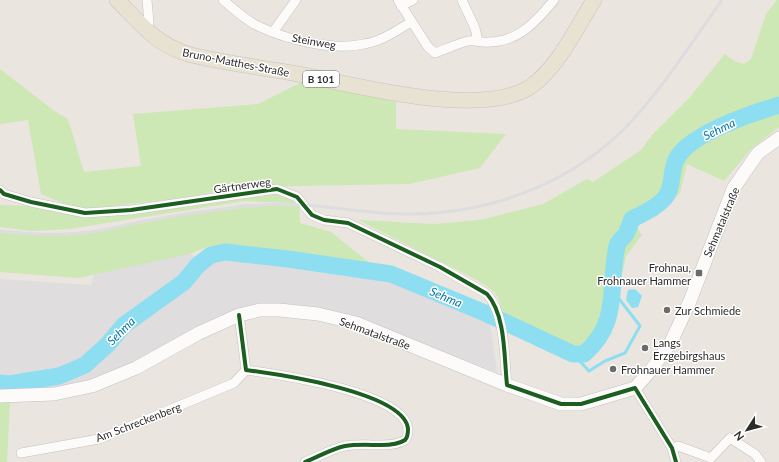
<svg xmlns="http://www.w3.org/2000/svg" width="779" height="462" font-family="Lato,sans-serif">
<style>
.industrial{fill:#e0dddf}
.green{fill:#cde7b5}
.water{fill:#8ddef1}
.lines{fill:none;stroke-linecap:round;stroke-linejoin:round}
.stream{stroke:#8ddef1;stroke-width:3}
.river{stroke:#8ddef1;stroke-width:17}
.street-casing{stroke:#c3c1c1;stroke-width:10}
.secondary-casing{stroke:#c3c1c1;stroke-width:14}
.primary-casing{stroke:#c5c3c1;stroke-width:16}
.street{stroke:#fcfbfa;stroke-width:9}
.secondary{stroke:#fcfbfa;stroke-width:13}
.primary{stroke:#e8e2d2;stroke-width:15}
.rail{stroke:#dddddf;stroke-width:3}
.cycleway-casing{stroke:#fff;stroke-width:6}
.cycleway{stroke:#1b5e20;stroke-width:4}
.poi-dot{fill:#6e6c6a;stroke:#fff;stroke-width:1.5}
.labels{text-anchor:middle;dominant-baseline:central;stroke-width:3;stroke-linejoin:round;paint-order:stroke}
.shield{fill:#fff;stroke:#6b6b6b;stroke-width:1}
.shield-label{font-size:10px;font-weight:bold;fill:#2b2b2b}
.street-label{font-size:11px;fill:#2b2b2b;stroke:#fff}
.poi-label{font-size:11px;fill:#2b2b2b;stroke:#fff;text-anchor:start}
.water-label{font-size:12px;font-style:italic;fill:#0278a7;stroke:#fff}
</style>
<rect width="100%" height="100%" fill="#eae5df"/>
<path class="industrial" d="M136 240 190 254 210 263 224 257 264 260 385 279 490 323 497 372 338 313 299 305 269 304 163 348 104 377 62 388 0 391V279L91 285 98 259Z"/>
<path class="green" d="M777 0H779V127L753 147 724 181 687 164 680 193 656 217 640 208 629 216 642 235 626 256 610 327 600 346 592 342 574 349 501 317C501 294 496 292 477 280L358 220 435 224 480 220 543 204 587 179 593 182 641 150 653 134 690 97 725 54 734 61 744 64 751 59 766 14Z
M0 69 53 110 68 119 84 172 141 166 133 114 258 104 304 81 396 102V129L506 134 480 168 409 184 236 187 186 198 84 209 70 206 41 194 28 120 0 124Z
M283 193 296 203 244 201 69 229 32 231 0 227V205L33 206 86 217 180 208Z
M245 204 299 206 300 223 331 232 376 268 385 279 318 259 266 255 232 247 210 246 189 254 78 278 0 272V232C83 241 163 217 245 204Z
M0 401 10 402 7 462H0Z"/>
<path class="water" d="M635 289 642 296 638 307 632 308 626 300 628 290Z"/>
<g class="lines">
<path class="stream" d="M573 354 589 371 605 361 625 353 640 326 613 291"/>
<path class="river" d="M0 383 9 384 59 376 85 365 108 344 124 325 184 282 198 265 211 255 225 252 288 259 391 274 485 313 573 354H584C621 322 608 288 617 246 618 241 623 238 626 234 628 230 630 224 632 219 643 214 663 204 668 193 673 183 671 170 676 160 688 134 753 113 779 105"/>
<g class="street-casing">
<path id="street" d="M147 0 149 22 147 31
M223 0C235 10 246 21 260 27 288 40 334 51 364 44 382 41 396 31 411 22
M398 0 428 47 435 53C446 49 457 44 468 41 475 40 482 43 489 42 518 42 537 21 554 0
M462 0 475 28 478 41
M401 6 413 0
M273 32 296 0
M0 190 4 194 31 202 85 213 131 210 277 189 297 197 312 215 324 220 348 223 440 267 487 294C506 315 504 358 507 385
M239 315 246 370C276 374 405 392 408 429 408 432 408 437 405 440 399 444 388 445 381 445 370 445 356 444 345 446 331 449 318 457 305 462
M635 388 672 448 676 462
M672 448 678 446 711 458 730 438 755 454 761 462
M21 453 99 439 234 383 246 370"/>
</g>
<g class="secondary-casing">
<path id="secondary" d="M0 396 54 394 92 386 136 368 199 333 239 315 260 310H279L318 314 356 323 507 385 561 404H581L635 388 651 370 671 342 690 301 733 189 758 153 779 138"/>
</g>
<g class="primary-casing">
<path id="primary" d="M117 0C142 25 156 45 191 55 227 63 263 68 298 74 355 85 480 119 530 87 558 68 576 28 594 0"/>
</g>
<use href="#street" class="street"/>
<use href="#secondary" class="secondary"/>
<use href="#primary" class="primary"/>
<path class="rail" d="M0 231C27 234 54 236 81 233 103 232 124 225 145 221 184 214 224 208 262 205 313 201 363 215 413 214 493 213 574 182 629 124 664 86 692 42 722 0"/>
<g class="cycleway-casing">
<path id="cycleway" d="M0 190 4 194 31 202 85 213 131 210 277 189 297 197 312 215 324 220 348 223 440 267 487 294C506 315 504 358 507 385L561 404H581L635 388 672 448 676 462
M239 315 246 370C276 374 405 392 408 429 408 432 408 437 405 440 399 444 388 445 381 445 370 445 356 444 345 446 331 449 318 457 305 462"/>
</g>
<use href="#cycleway" class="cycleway"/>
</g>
<g class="poi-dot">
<rect x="695" y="269" width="8" height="8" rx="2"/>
<circle cx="667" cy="310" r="4"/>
<circle cx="645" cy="348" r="4"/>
<circle cx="613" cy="369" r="4"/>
</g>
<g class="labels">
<rect class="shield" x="303" y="71" width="36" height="16" rx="3"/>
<g class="shield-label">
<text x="321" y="79">B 101</text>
</g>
<g class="street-label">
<text transform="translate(314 41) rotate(10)">Steinweg</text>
<text transform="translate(236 62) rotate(11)">Bruno-Matthes-Straße</text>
<text transform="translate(242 185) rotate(-8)">Gärtnerweg</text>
<text transform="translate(721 222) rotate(-67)">Sehmatalstraße</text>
<text transform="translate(375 333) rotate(20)">Sehmatalstraße</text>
<text transform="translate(138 422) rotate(-21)">Am Schreckenberg</text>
</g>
<g class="poi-label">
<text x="691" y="267" text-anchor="end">Frohnau,<tspan x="691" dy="13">Frohnauer Hammer</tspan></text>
<text x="675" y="310">Zur Schmiede</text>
<text x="653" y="342">Langs<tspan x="653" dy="13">Erzgebirgshaus</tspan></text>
<text x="621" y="369">Frohnauer Hammer</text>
</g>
<g class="water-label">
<text transform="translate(719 129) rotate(-26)">Sehma</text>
<text transform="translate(446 297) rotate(23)">Sehma</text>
<text transform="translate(121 331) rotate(-45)">Sehma</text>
</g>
</g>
<g transform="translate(747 430) rotate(234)" stroke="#ffffff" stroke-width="3" paint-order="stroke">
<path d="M0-3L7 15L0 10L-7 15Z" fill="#2b2b2b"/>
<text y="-6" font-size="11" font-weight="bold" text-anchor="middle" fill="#2b2b2b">N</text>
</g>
</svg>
